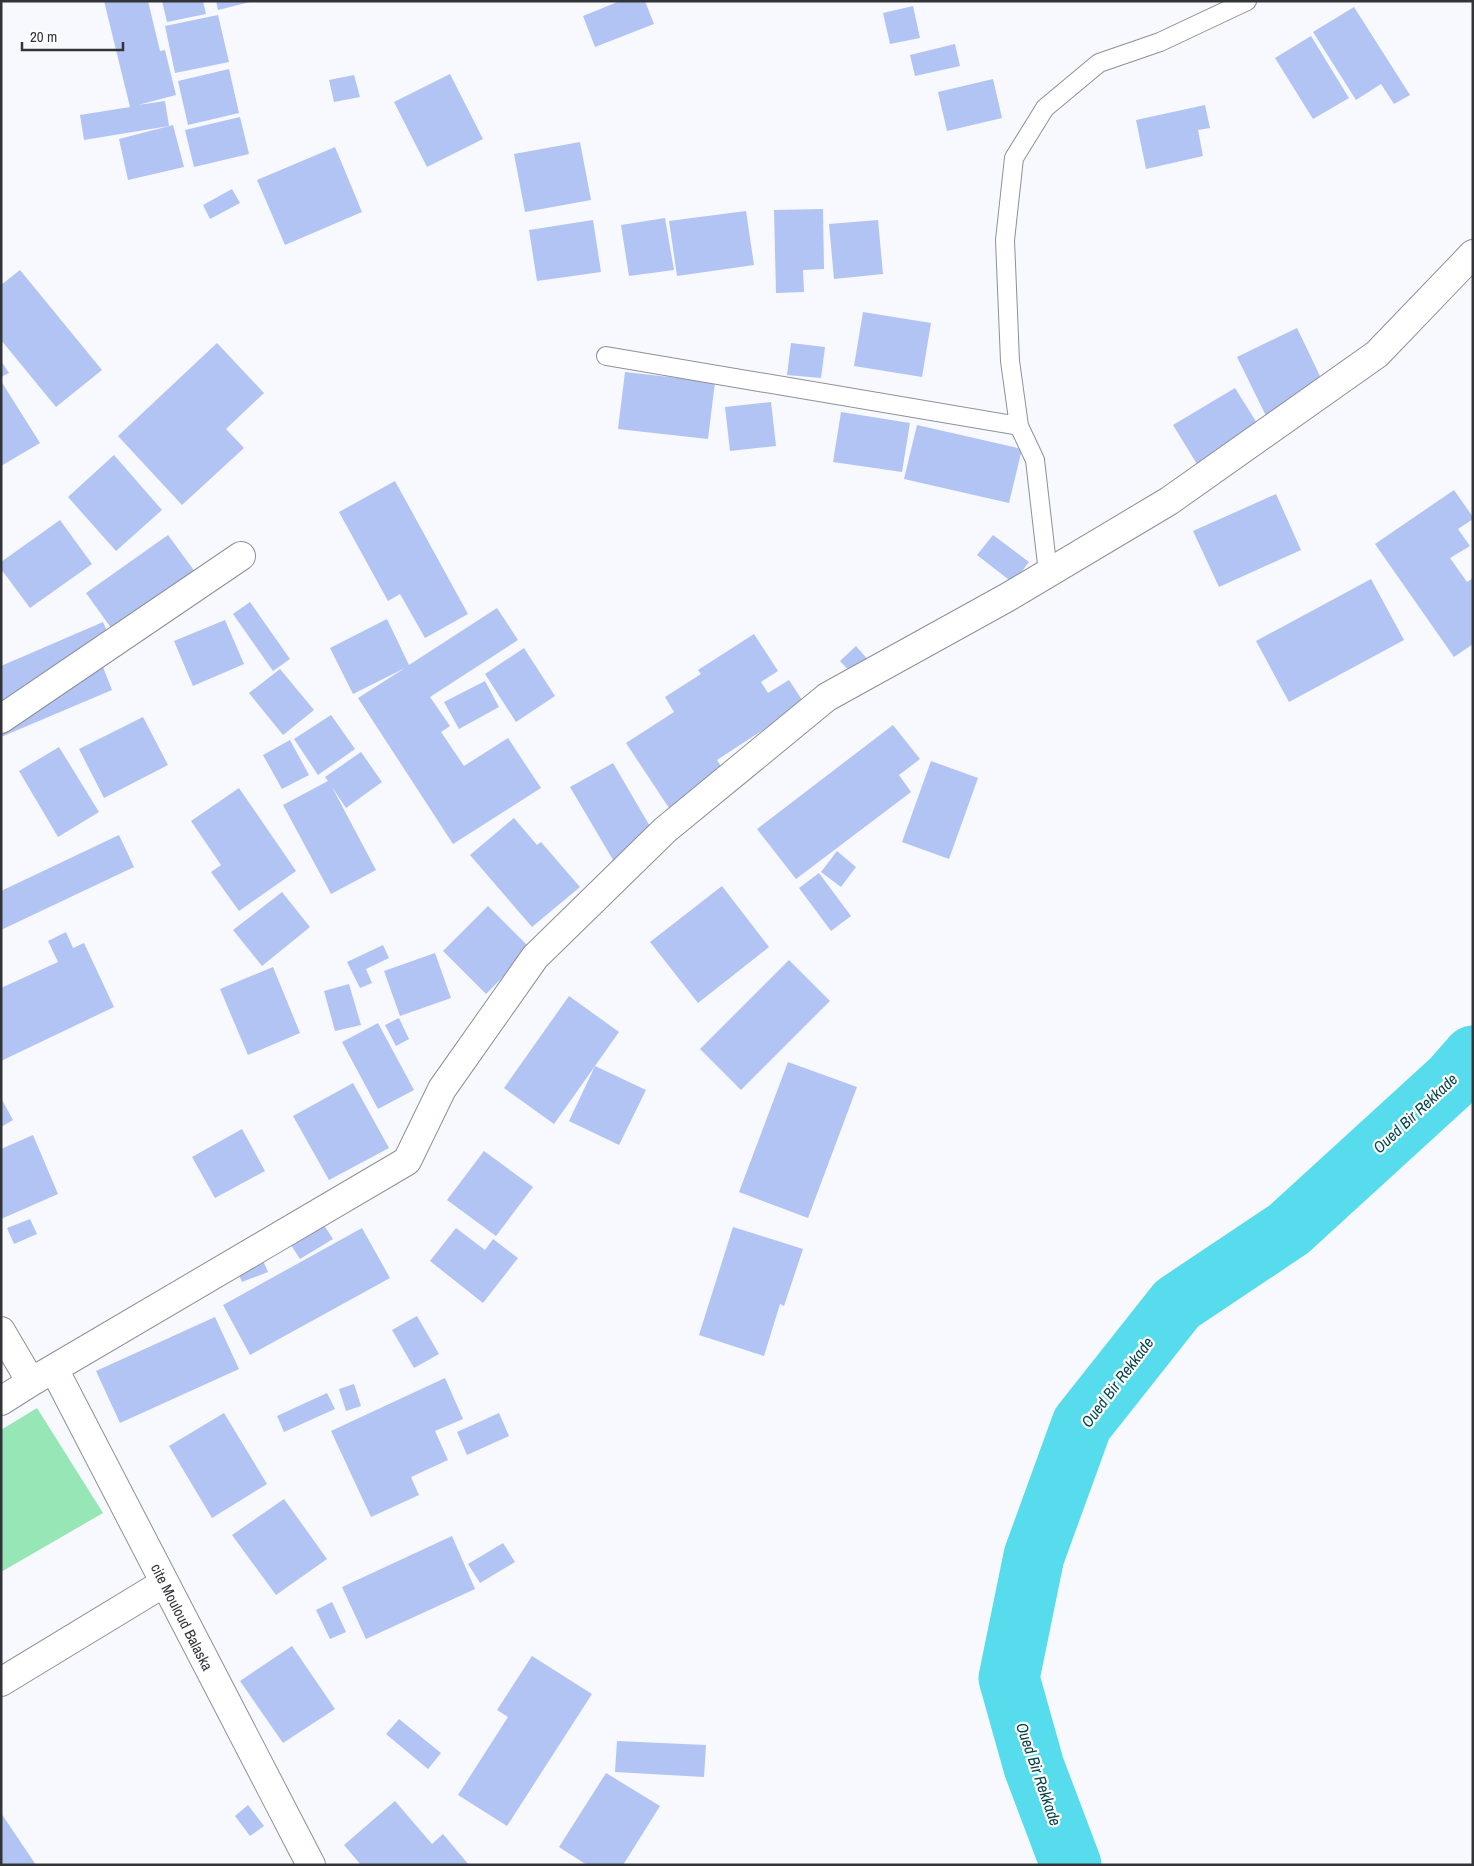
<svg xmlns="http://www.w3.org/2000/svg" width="1474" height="1866" font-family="'Archivo Narrow',sans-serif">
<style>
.pitch{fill:#97e6b5}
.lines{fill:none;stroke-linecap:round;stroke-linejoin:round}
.river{stroke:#56dcec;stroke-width:61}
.building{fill:#b2c4f3}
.lane-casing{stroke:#8e9097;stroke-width:20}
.street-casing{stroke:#8e9097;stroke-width:30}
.lane{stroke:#fff;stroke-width:18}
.street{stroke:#fff;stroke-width:28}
.labels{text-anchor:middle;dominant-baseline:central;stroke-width:4.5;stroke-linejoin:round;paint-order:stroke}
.street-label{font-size:15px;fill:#333437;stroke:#fff}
.water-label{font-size:16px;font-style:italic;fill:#05454c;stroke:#fff}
</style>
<rect width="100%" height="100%" fill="#f7f9fe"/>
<path class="pitch" d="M37 1408 103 1513 1 1572V1430Z"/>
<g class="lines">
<path class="river" d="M1071 1865 1034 1767 1009 1678 1034 1556 1082 1424 1177 1304 1289 1229 1452 1080 1473 1056"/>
</g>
<path class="building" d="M104 1H148L160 51 165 50 176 95 138 105 165 101 169 126 84 140 80 115 130 107Z
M162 1H203L206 14 167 22Z
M216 1H250V2L218 10Z
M620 1H645L654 24 595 47 583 16Z
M913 6 920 38 890 44 883 13Z
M1354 7 1410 95 1394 104 1381 84 1356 100 1313 32Z
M218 15 229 62 175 73 165 26Z
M1311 36 1349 98 1313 119 1275 58Z
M955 44 960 66 915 76 910 55Z
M229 69 239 113 188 125 178 81Z
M450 74 483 139 427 167 394 102Z
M354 75 360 97 334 102 329 80Z
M993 79 1002 118 947 131 938 92Z
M1205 105 1210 128 1198 130 1203 156 1146 169 1136 120Z
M240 117 249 154 194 167 185 130Z
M173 125 184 167 128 180 119 139Z
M580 142 591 200 525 212 514 154Z
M335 147 362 212 285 245 257 180Z
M232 189 240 203 210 219 203 205Z
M823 209 824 269 803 270 804 292 776 293 774 210Z
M746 211 754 265 677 276 669 221Z
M665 218 674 270 629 276 621 225Z
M593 220 601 272 537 281 529 230Z
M878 220 883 274 834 279 829 224Z
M20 270 102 370 56 407 1 340V285Z
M863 312 931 323 922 377 854 366Z
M1297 328 1331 399 1272 428 1237 357Z
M217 343 264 393 226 429 244 448 182 505 118 436Z
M791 343 825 347 821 378 787 375Z
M1 361 9 373 1 377Z
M625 372 715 382 708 439 618 429Z
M1 381 40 443 1 466Z
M1235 388 1265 436 1203 474 1173 425Z
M771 402 776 446 730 451 725 407Z
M841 412 910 423 902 472 833 462Z
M917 425 1022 449 1009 503 904 479Z
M114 455 162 510 116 551 68 497Z
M395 481 468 614 425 638 400 594 388 601 339 512Z
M1454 490 1473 517V519L1458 529 1470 546 1450 558 1467 582 1473 578V644L1454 657 1375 544Z
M1276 494 1301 550 1219 587 1193 531Z
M60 520 92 564 30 608 1 569V562Z
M168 535 201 580 119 639 86 593Z
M993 535 1029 562 1013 583 977 555Z
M1371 579 1404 640 1289 702 1256 641Z
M250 602 290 659 273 671 233 614Z
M497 608 518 640 430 697 450 726 441 732 464 766 508 738 541 788 453 844 358 698 405 668 353 694 330 648 387 619 409 665Z
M225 620 244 664 193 686 174 641Z
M103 622 117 655 101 662 112 690 1 737V666Z
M754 634 778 671 761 682 768 693 789 680 804 703 717 760 727 775 671 811 626 743 674 712 665 697 701 674 698 670Z
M856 646 870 662 854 676 840 661Z
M524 648 555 696 516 722 485 674Z
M280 669 314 710 283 735 249 693Z
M485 681 499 707 459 729 444 702Z
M331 715 355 749 318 775 294 739Z
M143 717 168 765 104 798 79 749Z
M893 725 920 759 899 775 911 792 796 879 757 829Z
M290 740 309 775 282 789 263 755Z
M59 747 99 812 58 837 19 771Z
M361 752 382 782 346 808 332 787 376 870 331 894 283 805 328 781 325 777Z
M931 761 978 778 949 859 902 842Z
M613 763 658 840 616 865 570 787Z
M239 788 296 871 239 911 211 872 221 865 191 821Z
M514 818 537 845 541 842 580 887 532 927 470 855Z
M119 835 134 867 1 930V891Z
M837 851 856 867 841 887 821 872Z
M819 873 851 916 831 931 799 888Z
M722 886 769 947 698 1003 650 942Z
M282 892 310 927 262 966 233 930Z
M488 906 531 949 486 994 443 951Z
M66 932 73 948 84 943 114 1007 1 1061V988L58 962 48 941Z
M383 945 389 958 366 969 372 983 360 988 347 962Z
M435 953 451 998 400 1016 384 971Z
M789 960 830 1001 741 1090 700 1049Z
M273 967 300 1033 248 1055 220 989Z
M349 984 361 1025 335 1031 324 991Z
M569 996 619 1032 554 1124 504 1088Z
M399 1018 409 1039 396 1046 385 1025Z
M378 1023 414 1090 378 1109 342 1042Z
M788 1062 857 1087 808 1218 739 1192Z
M595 1066 646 1090 619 1145 569 1121Z
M353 1083 389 1148 329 1180 293 1116Z
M1 1098 13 1120 1 1127Z
M242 1129 265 1171 215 1198 192 1157Z
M33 1135 58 1194 1 1219V1149Z
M484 1151 533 1187 496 1236 447 1200Z
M30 1219 37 1234 14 1244 7 1228Z
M320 1219 333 1239 300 1259 287 1239Z
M733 1227 803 1249 784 1306 780 1304 764 1356 699 1335Z
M362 1228 390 1278 250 1355 223 1305Z
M456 1228 485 1250 493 1239 518 1258 483 1303 430 1261Z
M261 1256 268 1272 242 1282 235 1266Z
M417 1316 439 1354 414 1368 392 1330Z
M215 1317 239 1369 120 1423 96 1371Z
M445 1378 463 1419 435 1431 448 1460 411 1477 419 1495 371 1517 331 1431Z
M354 1384 361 1406 346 1411 339 1389Z
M327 1393 335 1409 284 1432 277 1416Z
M224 1413 267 1484 212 1518 169 1446Z
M499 1413 509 1436 467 1455 457 1432Z
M284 1499 327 1559 276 1595 232 1535Z
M452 1536 475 1589 366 1639 342 1587Z
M503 1543 515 1562 480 1583 468 1564Z
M332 1602 346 1632 330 1639 316 1610Z
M292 1646 335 1709 283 1743 240 1681Z
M532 1656 592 1694 507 1826 458 1795 508 1717 497 1710Z
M399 1719 441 1753 428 1769 386 1734Z
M617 1741 706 1745 704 1777 615 1772Z
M606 1773 660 1806 623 1865H587L559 1847Z
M395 1801 432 1844 443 1834 469 1865H361L344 1845Z
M248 1805 264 1826 250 1836 235 1816Z
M1 1813 36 1865H2Z"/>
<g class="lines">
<g class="lane-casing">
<path id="lane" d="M606 356 1019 426
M1048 573 1035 460 1019 426 1010 361 1005 240 1014 158 1045 108 1099 63 1160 42 1247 1"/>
</g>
<g class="street-casing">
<path id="street" d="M1 719 241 556
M1 1331 31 1382 1 1401
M54 1369 311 1865
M31 1382 407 1161 442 1089 535 957 665 830 827 697 1008 597 1169 501 1377 354 1473 254
M1 1682 164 1583"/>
</g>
<use href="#lane" class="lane"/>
<use href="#street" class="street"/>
</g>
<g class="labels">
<g class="street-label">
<text transform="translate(182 1617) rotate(63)">cite Mouloud Balaska</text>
</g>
<g class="water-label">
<text transform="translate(1415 1113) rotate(-43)">Oued Bir Rekkade</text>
<text transform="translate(1117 1382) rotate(-53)">Oued Bir Rekkade</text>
<text transform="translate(1039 1774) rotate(71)">Oued Bir Rekkade</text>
</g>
</g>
<rect width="1474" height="1866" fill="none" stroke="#333437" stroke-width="5"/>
<path d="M22 42v8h101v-8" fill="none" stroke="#333437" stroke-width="2.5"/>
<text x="30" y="42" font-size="15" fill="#333437" stroke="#ffffff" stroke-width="4" paint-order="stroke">20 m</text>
</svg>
